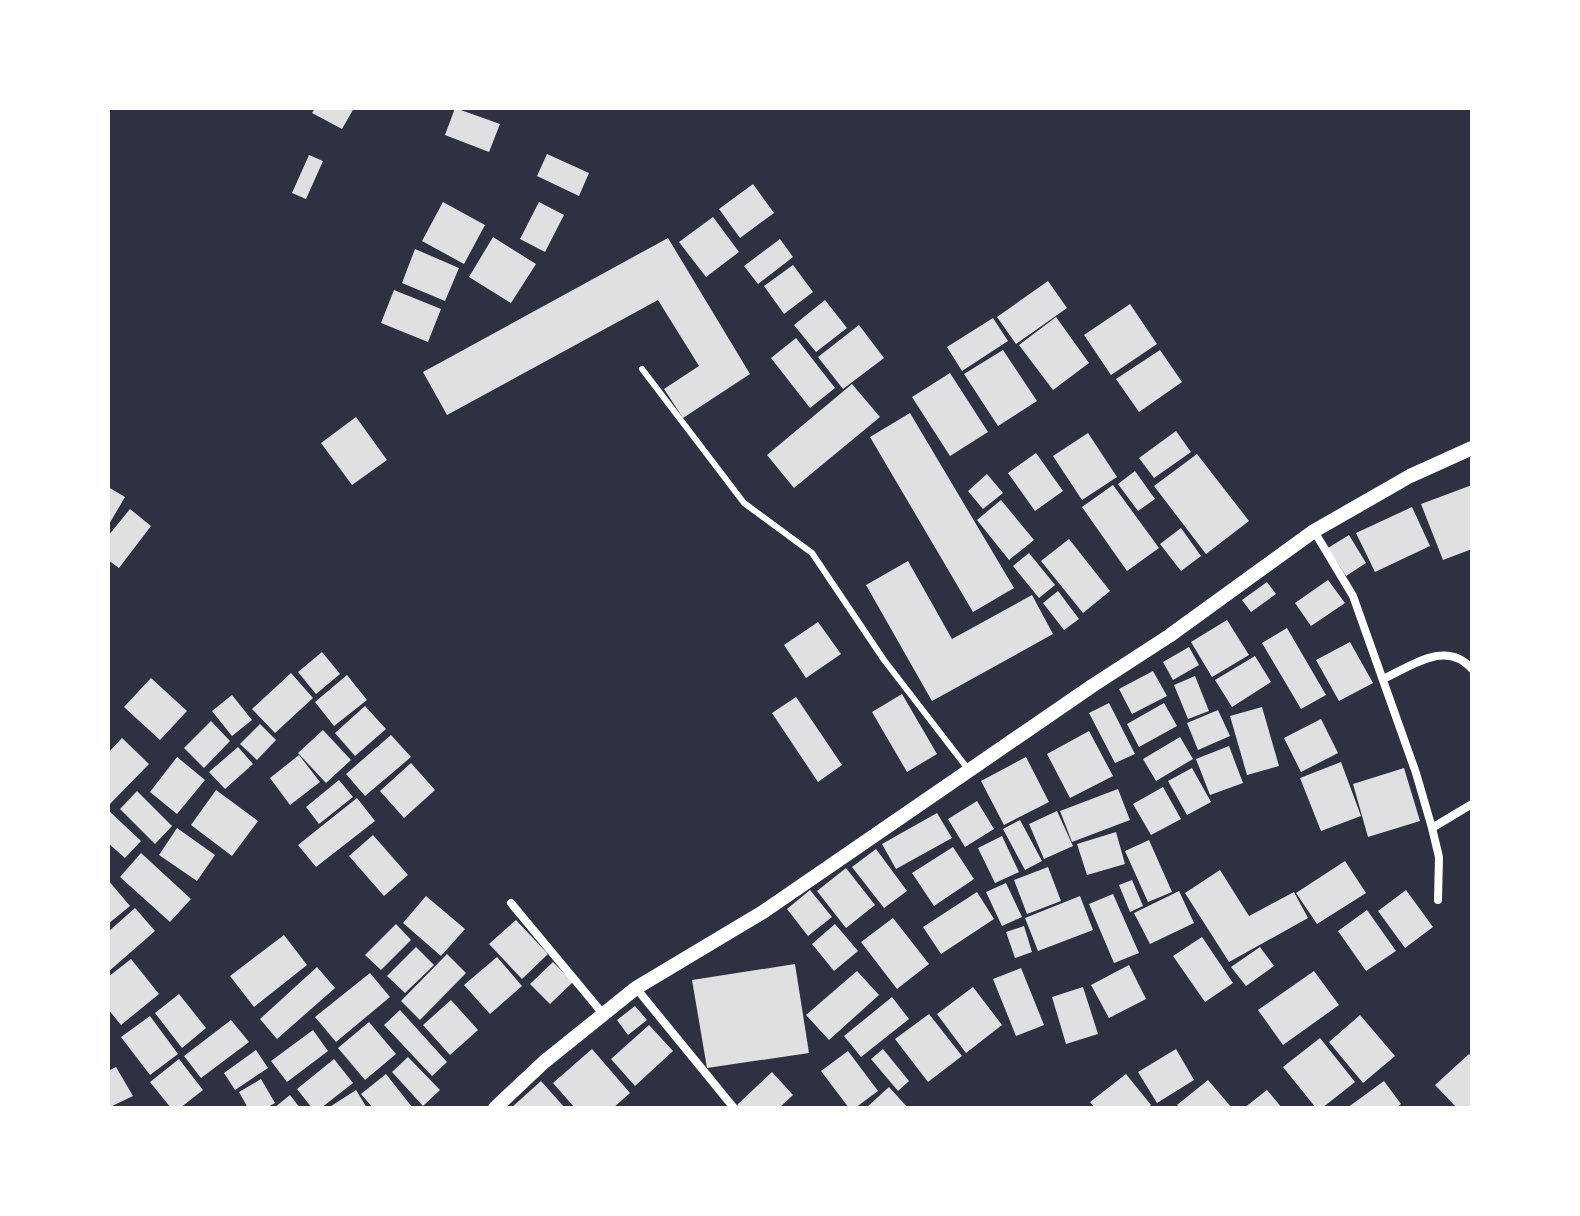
<svg xmlns="http://www.w3.org/2000/svg" width="1580" height="1216" font-family="'Fira Sans',sans-serif">
<style>
.building{fill:#e0e0e3}
.lines{fill:none;stroke-linecap:round;stroke-linejoin:round}
.service{stroke:#fff;stroke-width:6}
.minor{stroke:#fff;stroke-width:8}
.tertiary{stroke:#fff;stroke-width:14}
</style>
<rect width="100%" height="100%" fill="#2d3142"/>
<path class="building" d="M315 108H354L342 129 312 113Z
M455 108 500 124 489 152 445 135Z
M547 154 589 173 579 196 537 176Z
M309 155 323 161 306 199 292 193Z
M753 184 774 213 740 238 719 209Z
M443 202 485 225 464 264 422 241Z
M539 202 564 215 545 252 520 239Z
M713 217 739 252 706 277 679 242Z
M493 237 536 264 511 303 469 277Z
M668 238 750 374 683 418 664 389 699 366 658 300 447 415 423 372Z
M780 239 793 257 758 284 744 266Z
M415 249 459 268 445 301 402 283Z
M793 265 813 292 784 314 764 286Z
M1048 281 1067 308 1016 344 997 317Z
M394 290 441 309 428 342 381 323Z
M825 300 847 328 816 352 794 325Z
M1130 304 1157 344 1111 375 1084 335Z
M1056 317 1089 363 1053 390 1019 345Z
M993 318 1008 341 962 371 947 347Z
M859 325 884 358 843 389 818 357Z
M796 338 835 388 810 408 771 358Z
M1003 350 1037 401 998 426 964 374Z
M1160 350 1182 382 1139 412 1116 379Z
M950 373 988 432 950 456 912 397Z
M852 384 880 417 794 488 767 455Z
M910 413 1014 588 973 612 870 437Z
M356 417 387 460 352 485 321 443Z
M1176 431 1191 452 1154 478 1139 458Z
M1088 433 1117 477 1082 500 1053 456Z
M1036 453 1063 491 1035 511 1008 473Z
M1197 454 1249 521 1206 554 1154 486Z
M1135 471 1155 499 1138 511 1118 484Z
M987 474 1003 493 983 509 968 491Z
M1113 485 1159 548 1127 571 1082 507Z
M1472 485V549L1443 560 1421 504Z
M108 487 125 497 108 526Z
M1001 500 1034 540 1009 560 977 520Z
M1412 507 1430 546 1375 572 1356 533Z
M130 509 151 526 119 568 108 560V536Z
M1181 528 1201 556 1181 571 1160 544Z
M1349 535 1366 563 1346 576 1328 548Z
M1069 539 1110 591 1083 613 1041 561Z
M1029 553 1055 585 1039 598 1013 566Z
M908 561 952 639 1032 595 1053 634 932 701 866 585Z
M1328 580 1345 603 1311 626 1295 603Z
M1267 582 1276 594 1251 612 1242 600Z
M1058 591 1079 619 1064 630 1043 603Z
M1227 620 1249 655 1212 677 1191 642Z
M818 622 841 654 806 678 784 645Z
M1287 628 1326 695 1301 709 1262 643Z
M1350 642 1373 683 1339 701 1316 660Z
M1189 647 1199 665 1173 680 1163 662Z
M322 652 340 674 316 694 298 672Z
M1255 656 1271 682 1232 707 1215 680Z
M1153 671 1167 696 1132 714 1119 689Z
M291 673 313 698 275 733 252 709Z
M347 675 367 700 334 726 315 702Z
M1195 676 1209 711 1188 719 1174 685Z
M151 678 187 711 160 740 124 707Z
M902 694 937 754 907 772 872 712Z
M232 695 252 720 232 736 212 711Z
M796 697 842 765 818 782 772 713Z
M1109 703 1135 754 1115 763 1089 713Z
M1164 703 1177 726 1139 747 1127 724Z
M365 706 386 729 355 756 335 733Z
M1262 707 1279 766 1247 775 1230 716Z
M1218 710 1230 736 1198 750 1187 723Z
M1321 719 1338 753 1301 772 1284 738Z
M211 721 230 741 204 768 184 748Z
M260 724 276 740 257 760 240 744Z
M323 730 351 760 326 783 298 753Z
M1089 731 1113 776 1070 798 1047 754Z
M391 735 411 757 365 796 346 774Z
M1180 737 1193 759 1156 781 1143 759Z
M122 738 149 764 108 806V753Z
M1229 746 1243 783 1210 795 1196 759Z
M238 747 253 764 225 789 209 772Z
M299 755 320 782 290 805 270 778Z
M177 757 205 780 177 814 150 792Z
M1026 757 1049 802 1004 825 981 781Z
M1341 762 1361 816 1321 831 1300 778Z
M411 763 435 790 404 818 380 791Z
M1192 768 1211 802 1187 815 1168 781Z
M1404 768 1420 821 1368 837 1353 784Z
M339 780 353 797 319 824 306 807Z
M1163 787 1181 819 1151 835 1133 804Z
M1118 789 1130 820 1072 842 1060 811Z
M216 790 258 821 232 856 191 825Z
M137 791 172 826 155 844 120 809Z
M357 798 375 821 316 867 298 845Z
M977 801 994 829 965 847 948 819Z
M108 810 141 841 125 858 108 843Z
M1057 811 1073 846 1044 859 1029 824Z
M937 813 952 838 896 869 882 844Z
M1020 820 1042 861 1025 870 1003 829Z
M177 828 215 855 197 881 159 855Z
M1116 832 1125 864 1087 875 1077 844Z
M373 835 408 875 384 896 349 856Z
M1002 836 1019 872 995 883 978 848Z
M1149 840 1172 892 1148 902 1125 851Z
M953 847 974 879 934 906 912 873Z
M876 849 907 891 884 908 852 867Z
M141 853 191 899 170 922 120 877Z
M1345 861 1366 893 1317 924 1296 893Z
M1048 867 1061 901 1027 914 1014 880Z
M846 868 875 905 846 928 817 891Z
M1220 870 1249 916 1294 892 1308 918 1229 962 1185 893Z
M108 880 130 906 108 924Z
M1132 880 1143 906 1130 912 1119 885Z
M1006 883 1022 917 1002 926 986 892Z
M810 890 832 917 808 936 787 909Z
M1406 890 1433 927 1405 948 1378 911Z
M1179 891 1194 923 1150 944 1134 913Z
M977 892 994 919 941 954 923 927Z
M1113 894 1139 953 1114 963 1089 904Z
M426 896 465 929 441 956 403 923Z
M1080 896 1093 930 1038 951 1025 918Z
M135 908 155 931 108 972V932Z
M1367 910 1396 951 1366 971 1338 931Z
M893 918 929 964 897 989 861 942Z
M516 920 548 954 522 979 489 944Z
M396 924 411 940 381 970 365 955Z
M835 924 858 951 834 971 812 944Z
M1024 926 1032 952 1015 958 1006 932Z
M284 935 307 965 254 1007 230 976Z
M1202 937 1233 983 1205 1002 1173 956Z
M416 947 434 965 405 993 387 976Z
M1260 947 1274 966 1246 986 1231 967Z
M447 954 466 973 420 1020 401 1001Z
M497 957 522 986 490 1014 464 985Z
M131 959 159 994 121 1025 108 1009V977Z
M553 962 573 982 550 1004 530 984Z
M795 964 809 1053 707 1068 692 980Z
M1129 965 1146 999 1109 1018 1091 985Z
M317 967 335 988 277 1039 260 1019Z
M1021 968 1044 1025 1016 1036 993 979Z
M857 971 879 995 829 1040 806 1015Z
M1314 971 1339 1005 1283 1045 1258 1010Z
M370 973 390 997 336 1042 315 1017Z
M973 987 1002 1025 966 1053 937 1014Z
M1083 987 1098 1034 1066 1044 1052 997Z
M179 994 206 1028 182 1048 155 1013Z
M892 997 909 1019 861 1057 844 1036Z
M451 1000 478 1030 450 1055 423 1025Z
M635 1006 647 1020 628 1035 617 1020Z
M400 1010 447 1062 432 1076 384 1025Z
M929 1014 962 1056 928 1082 895 1039Z
M1360 1015 1395 1056 1363 1083 1329 1042Z
M150 1016 178 1054 150 1075 121 1037Z
M231 1020 249 1042 201 1078 184 1056Z
M369 1022 396 1054 365 1080 338 1048Z
M649 1025 673 1051 635 1086 611 1059Z
M313 1030 328 1051 287 1082 271 1061Z
M1320 1038 1355 1082 1322 1108H1316L1283 1067Z
M592 1049 630 1093 613 1108H575L553 1083Z
M883 1049 909 1081 898 1091 871 1059Z
M1176 1049 1194 1080 1157 1103 1138 1072Z
M256 1050 268 1068 235 1090 224 1073Z
M848 1051 878 1091 855 1108H849L821 1071Z
M1469 1054 1472 1057V1108H1457L1435 1085Z
M408 1057 440 1090 423 1106 392 1072Z
M179 1059 203 1090 180 1108H171L150 1082Z
M334 1059 353 1083 321 1108H312L297 1089Z
M116 1067 133 1096 108 1108V1071Z
M772 1072 793 1095 779 1108H740L737 1105Z
M386 1074 412 1107 411 1108H373L361 1094Z
M1126 1074 1151 1105 1148 1108H1095L1090 1102Z
M261 1079 275 1103 266 1108H248L239 1092Z
M1208 1080 1232 1108H1180L1177 1105Z
M541 1081 565 1108H511Z
M1384 1081 1401 1104 1396 1108H1347Z
M889 1087 908 1108H866Z
M356 1090 367 1108H328Z
M1267 1090 1282 1108H1244Z
M290 1095 300 1108H274Z"/>
<g class="lines">
<path class="service" d="M642 369 744 503 812 553 884 660 968 769"/>
<path class="minor" d="M1314 531 1353 596 1416 773 1432 828 1472 804
M1383 679C1412 666 1446 639 1472 669
M1432 828 1439 857 1438 900
M511 903 604 1015
M636 988 734 1108"/>
<path class="tertiary" d="M495 1108 544 1062 636 988 763 912 1092 686 1169 636 1314 531 1410 476 1472 448"/>
</g>
<rect width="1580" height="1216" fill="none" stroke="#ffffff" stroke-width="220"/>
</svg>
